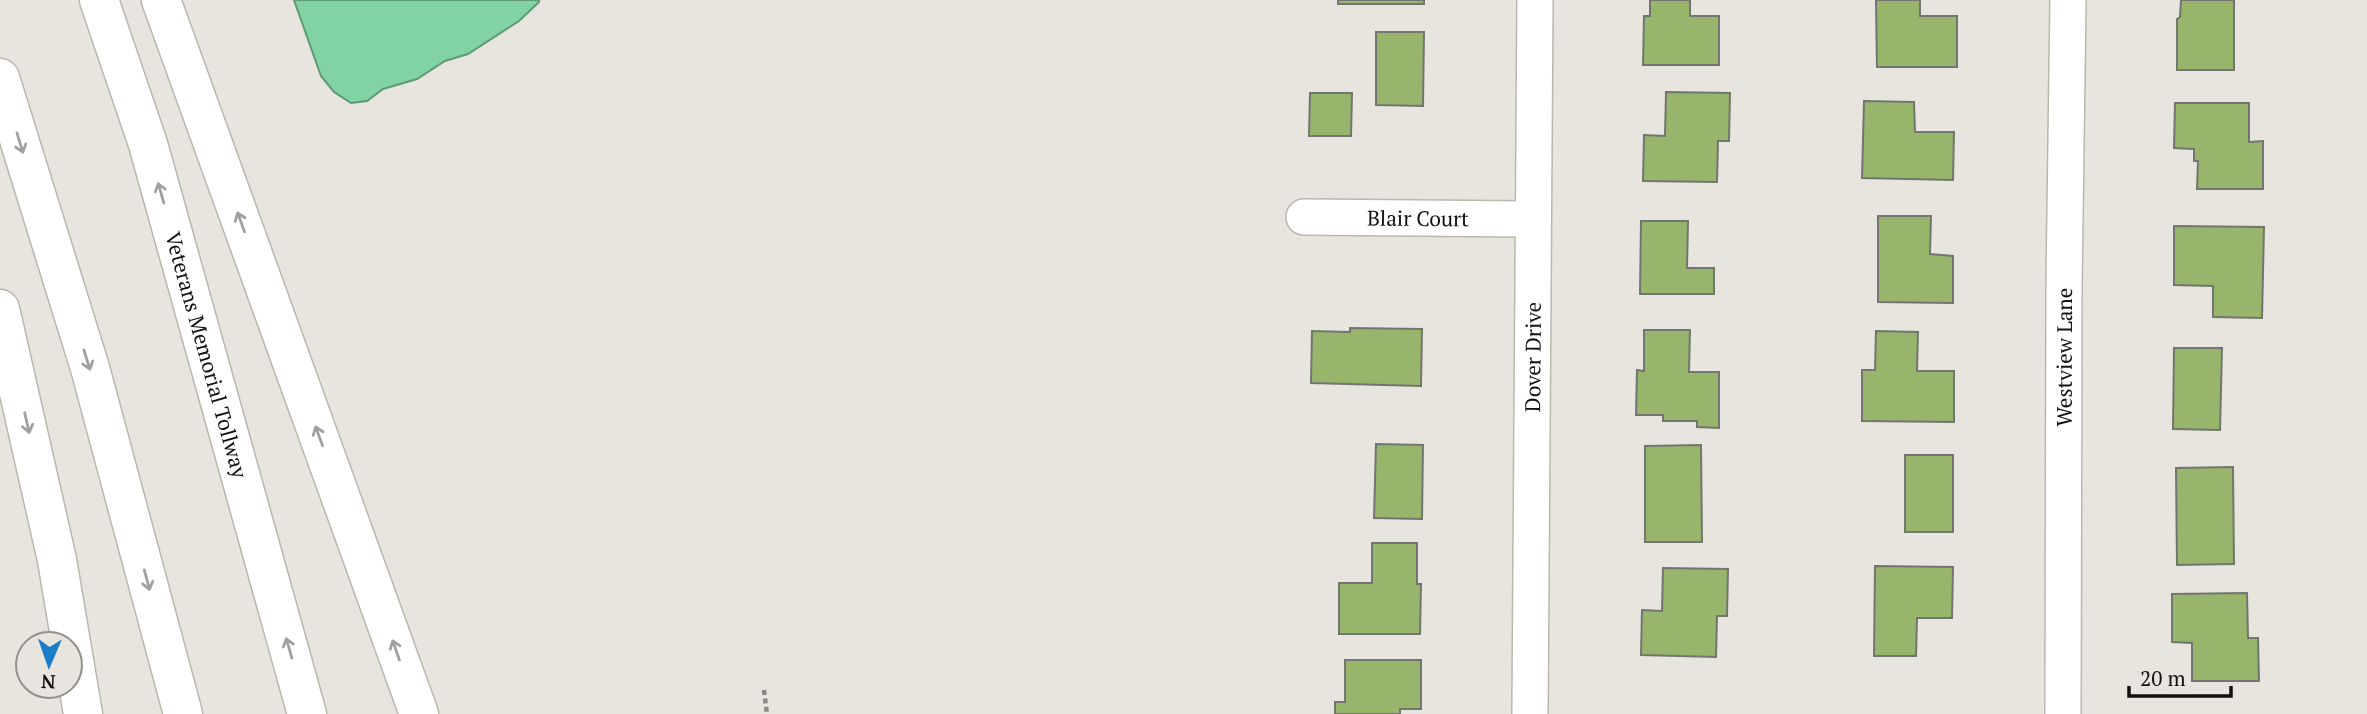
<svg xmlns="http://www.w3.org/2000/svg" width="2367" height="714" font-family="'PT Serif',serif">
<style>
.water{fill:#81d3a3;stroke:#609976;stroke-width:2}
.building{fill:#97b56b;stroke:#72766e;stroke-width:2}
.lines{fill:none;stroke-linecap:round;stroke-linejoin:round}
.street-casing{stroke:#b9b7af;stroke-width:38}
.highway-casing{stroke:#b9b7af;stroke-width:41}
.path{stroke:#8a8983;stroke-width:4.5;stroke-dasharray:5 3.5;stroke-linecap:butt}
.street{stroke:#fff;stroke-width:35}
.highway{stroke:#fff;stroke-width:38}
.oneway{stroke:#a0a09f}
.labels{text-anchor:middle;dominant-baseline:central;stroke-width:5;stroke-linejoin:round;paint-order:stroke}
.street-label{font-size:21px;fill:#12110e;stroke:#e7e5dd}
</style>
<rect width="100%" height="100%" fill="#e7e5dd"/>
<path class="water" d="M294 0H539V2L519 21 468 54 445 61 417 79 383 89 367 101 351 103 334 92 321 76Z"/>
<path class="building" d="M1338 0H1424V4H1338Z
M1650 0H1690V16H1719V65H1643L1644 16H1650Z
M1876 0H1920V16H1957V67H1877Z
M2181 0H2234V70H2177V19L2180 17Z
M1376 32H1424L1423 106 1376 105Z
M1666 92 1730 93 1729 141H1718L1717 182 1643 181 1644 135 1665 136Z
M1310 93H1352L1351 136H1309Z
M1864 101 1914 102 1915 132H1954L1953 180 1862 178Z
M2175 103H2249V142L2263 141V189H2197L2198 161H2194V149L2174 148Z
M1878 216H1931L1930 254 1953 256V303L1878 302Z
M1641 221H1688L1687 268H1714V294H1640Z
M2174 226 2264 227 2262 318 2213 317V286L2174 285Z
M1350 328 1422 329 1421 386 1311 383 1312 331 1350 332Z
M1644 330H1690L1689 372H1719V428L1697 427V421H1663V415H1636L1637 370 1644 371Z
M1876 331 1918 332 1917 371H1954V422L1862 421V370H1875Z
M2174 348H2222L2220 430 2173 429Z
M1376 444 1423 445 1422 519 1374 518Z
M1701 445 1702 542H1645V446Z
M1905 455H1953V532H1905Z
M2233 467 2234 564 2177 565 2176 468Z
M1372 543H1417V584H1421L1420 634H1339V583H1372Z
M1875 566 1953 567 1952 618H1917L1916 656H1874Z
M1663 568 1728 569 1727 616H1717L1716 657 1641 655 1642 610 1662 611Z
M2247 593 2248 638H2258L2259 681H2192V643L2172 642V594Z
M1345 660H1421V709H1400V714H1335V702H1345Z"/>
<g class="lines">
<g class="street-casing">
<g id="street">
<path id="s1" d="M1304 217 1533 219"/>
<path id="s2" d="M1530 714 1535 0"/>
<path id="s3" d="M2063 714 2064 287 2068 0"/>
</g>
</g>
<g class="highway-casing">
<g id="highway">
<path id="s4" d="M99 0 148 144 307 714"/>
<path d="M161 0 419 714"/>
<path d="M0 78 90 368 183 714"/>
<path d="M0 309 57 560 83 714"/>
</g>
</g>
<path class="path" d="M764 690 767 714"/>
<use href="#street" class="street"/>
<use href="#highway" class="highway"/>
</g>
<defs><path id="oneway-shaft" d="M-6 0H5M1.5-3L5.5 0L1.5 3" fill="none" stroke-width="1.6" stroke-linecap="round" stroke-linejoin="round" transform="scale(1.75)"/></defs>
<g class="oneway">
<use href="#oneway-shaft" transform="translate(20 143) rotate(73)"/>
<use href="#oneway-shaft" transform="translate(161 193) rotate(-106)"/>
<use href="#oneway-shaft" transform="translate(241 222) rotate(-110)"/>
<use href="#oneway-shaft" transform="translate(87 360) rotate(73)"/>
<use href="#oneway-shaft" transform="translate(27 423) rotate(77)"/>
<use href="#oneway-shaft" transform="translate(319 436) rotate(-110)"/>
<use href="#oneway-shaft" transform="translate(147 580) rotate(75)"/>
<use href="#oneway-shaft" transform="translate(289 648) rotate(-106)"/>
<use href="#oneway-shaft" transform="translate(396 650) rotate(-109)"/>
</g>
<g class="labels">
<g class="street-label">
<text stroke="none"><textPath href="#s1" startOffset="114">Blair Court</textPath></text>
<text stroke="none"><textPath href="#s4" startOffset="371">Veterans Memorial Tollway</textPath></text>
<text stroke="none"><textPath href="#s2" startOffset="357">Dover Drive</textPath></text>
<text stroke="none"><textPath href="#s3" startOffset="357">Westview Lane</textPath></text>
</g>
</g>
<g transform="translate(49 665) rotate(182)"><circle r="33" fill="#e7e5dd" stroke="#92908a" stroke-width="2"/>
<path d="M0-5L12 26L0 18L-12 26Z" fill="#1c7cc8"/>
<text y="-10" font-size="19" font-weight="bold" text-anchor="middle" fill="#12110e">N</text>
</g>
<path d="M2129 686v10h102v-10" fill="none" stroke="#12110e" stroke-width="3.5"/>
<text x="2140" y="686" font-size="21" fill="#12110e" stroke="#e7e5dd" stroke-width="5" paint-order="stroke">20 m</text>
</svg>
